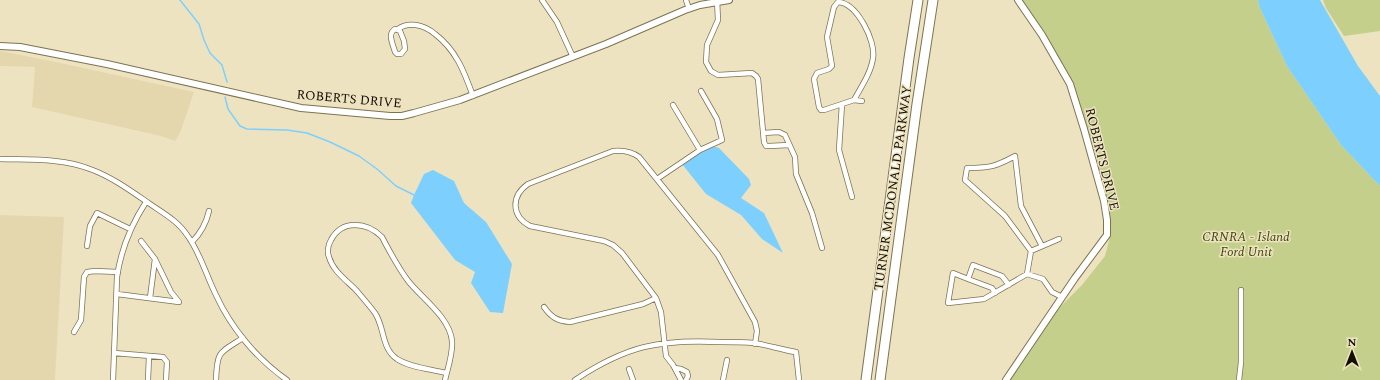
<svg xmlns="http://www.w3.org/2000/svg" width="1380" height="380" font-family="Spectral,serif">
<style>
.built{fill:#e5d7ad}
.green{fill:#c3cf8b}
.water{fill:#7dd0fd}
.lines{fill:none;stroke-linecap:round;stroke-linejoin:round}
.stream{stroke:#7dd0fd;stroke-width:1.5}
.minor-casing{stroke:#7d7353;stroke-width:6}
.tertiary-casing{stroke:#7d7353;stroke-width:8}
.motorway-casing{stroke:#7d7353;stroke-width:11}
.minor{stroke:#fff;stroke-width:4.5}
.tertiary{stroke:#fff;stroke-width:6}
.motorway{stroke:#fff;stroke-width:9}
.labels{text-anchor:middle;dominant-baseline:central;stroke-width:3;stroke-linejoin:round;paint-order:stroke}
.street-label{font-size:13px;fill:#130e04;stroke:#eee3c0}
.park-label{font-size:13px;font-style:italic;fill:#40470b;stroke:#eee3c0}
</style>
<rect width="100%" height="100%" fill="#eee3c0"/>
<path class="built" d="M0 51 51 61 194 92 180 133 175 141 161 136 32 107 35 67 0 66Z
M0 215 64 217 55 380H0Z"/>
<path class="green" d="M1017 0H1258L1260 8 1287 66 1341 145 1380 186V380H1006L1043 324 1082 285 1105 256 1111 233 1105 204 1069 77 1023 2Z
M1323 0H1380V31L1344 36 1326 8Z"/>
<path class="water" d="M1258 0H1320L1358 66 1380 96V186L1341 145 1287 66 1260 8Z
M712 146 719 148 749 179 751 185 741 198 764 213 783 253 762 239 741 215 706 194 682 164Z
M433 170 454 181 464 203 486 222 512 264 503 313 490 312 471 283 475 272 455 260 411 203 414 195 424 174Z"/>
<g class="lines">
<path class="stream" d="M180 0 199 24 204 40 210 53 222 65 227 82
M225 97 228 109 240 126 247 129 287 130 307 133 330 142 359 156 377 169 396 186 414 195"/>
<g class="minor-casing">
<path id="minor" d="M542 0 557 22 573 57
M686 0 689 9
M717 0 718 20 707 45 706 62 711 71 718 75 752 73 756 76 758 79 764 142 766 146H769L789 145
M395 29 400 31 404 41 405 49 401 54H397L395 52C393 44 387 34 395 29Z
M398 29C403 25 409 24 416 25 423 26 429 29 435 34 456 50 464 71 473 96
M854 100C861 87 871 73 873 58 876 41 857 3 838 2L834 7 827 37 832 66 829 69 817 73 814 79 819 107 821 110H824L854 100 862 101
M842 104 839 150 852 197
M763 133 779 132 785 135 795 157 796 174 812 213 822 248
M700 150 722 140 717 119 701 91
M0 159C30 160 62 158 90 169 112 177 131 191 150 204 163 213 178 221 187 235 200 252 206 275 216 295 231 328 257 359 287 380
M657 179 700 150 673 105
M192 242C201 233 206 224 209 211
M87 246 90 226 97 213 130 229
M1031 251 1059 239
M1027 274 1031 251 1005 216 965 180 967 168C989 168 995 167 1015 156L1021 206 1042 246
M968 279 953 273 948 303 984 299 1027 274 1043 279 1052 292 1062 297
M995 293 992 288 968 279 973 265 1002 276 1009 285
M117 294 179 302 171 292 155 259 141 241
M150 298 155 259
M544 307C551 317 557 321 570 322L643 304 656 298
M74 332 81 320 84 277 87 272 95 271 118 272
M114 353 163 357 167 362 166 380
M675 368 681 369 687 372 688 376 686 380
M629 369 633 380
M113 380 117 277C121 249 131 225 146 202
M148 380 149 356
M216 380C217 351 219 353 243 338
M445 380C448 367 453 354 452 341 450 318 422 298 409 282 398 268 390 252 382 237 367 222 342 219 331 240 328 245 327 252 329 257 333 271 346 280 356 290 362 297 369 305 375 313 385 328 381 348 397 359 411 368 431 369 446 373
M575 380C626 346 659 339 720 342 731 342 743 342 754 343 768 345 782 350 796 352L799 380
M681 380 673 365 666 356 661 312 656 298 622 253 613 245 604 241 530 226C511 216 511 196 528 184L613 151C623 150 631 151 639 157L718 255 755 322 757 331 755 344
M723 380 727 360
M1239 380 1241 362V290"/>
</g>
<g class="tertiary-casing">
<path id="tertiary" d="M0 46 20 47 107 64 301 108 390 116H402L414 113 460 100 606 44 685 10 700 5 729 0
M1006 380 1075 278 1107 235V220L1104 201 1084 129 1070 84 1042 35 1018 0"/>
</g>
<g class="motorway-casing">
<path id="motorway" d="M866 380 909 58 918 0
M880 380 917 104 933 0"/>
</g>
<use href="#minor" class="minor"/>
<use href="#tertiary" class="tertiary"/>
<use href="#motorway" class="motorway"/>
</g>
<g class="labels">
<g class="street-label">
<text transform="translate(349 99) rotate(5)">ROBERTS DRIVE</text>
<text transform="translate(1102 159) rotate(76)">ROBERTS DRIVE</text>
<text transform="translate(893 188) rotate(-82)">TURNER MCDONALD PARKWAY</text>
</g>
<g class="park-label">
<text x="1246" y="237">CRNRA - Island<tspan x="1246" dy="15">Ford Unit</tspan></text>
</g>
</g>
<g transform="translate(1352 352)" stroke="#eee3c0" stroke-width="3" paint-order="stroke">
<path d="M0-3L7 15L0 10L-7 15Z" fill="#130e04"/>
<text y="-6" font-size="11" font-weight="bold" text-anchor="middle" fill="#130e04">N</text>
</g>
</svg>
